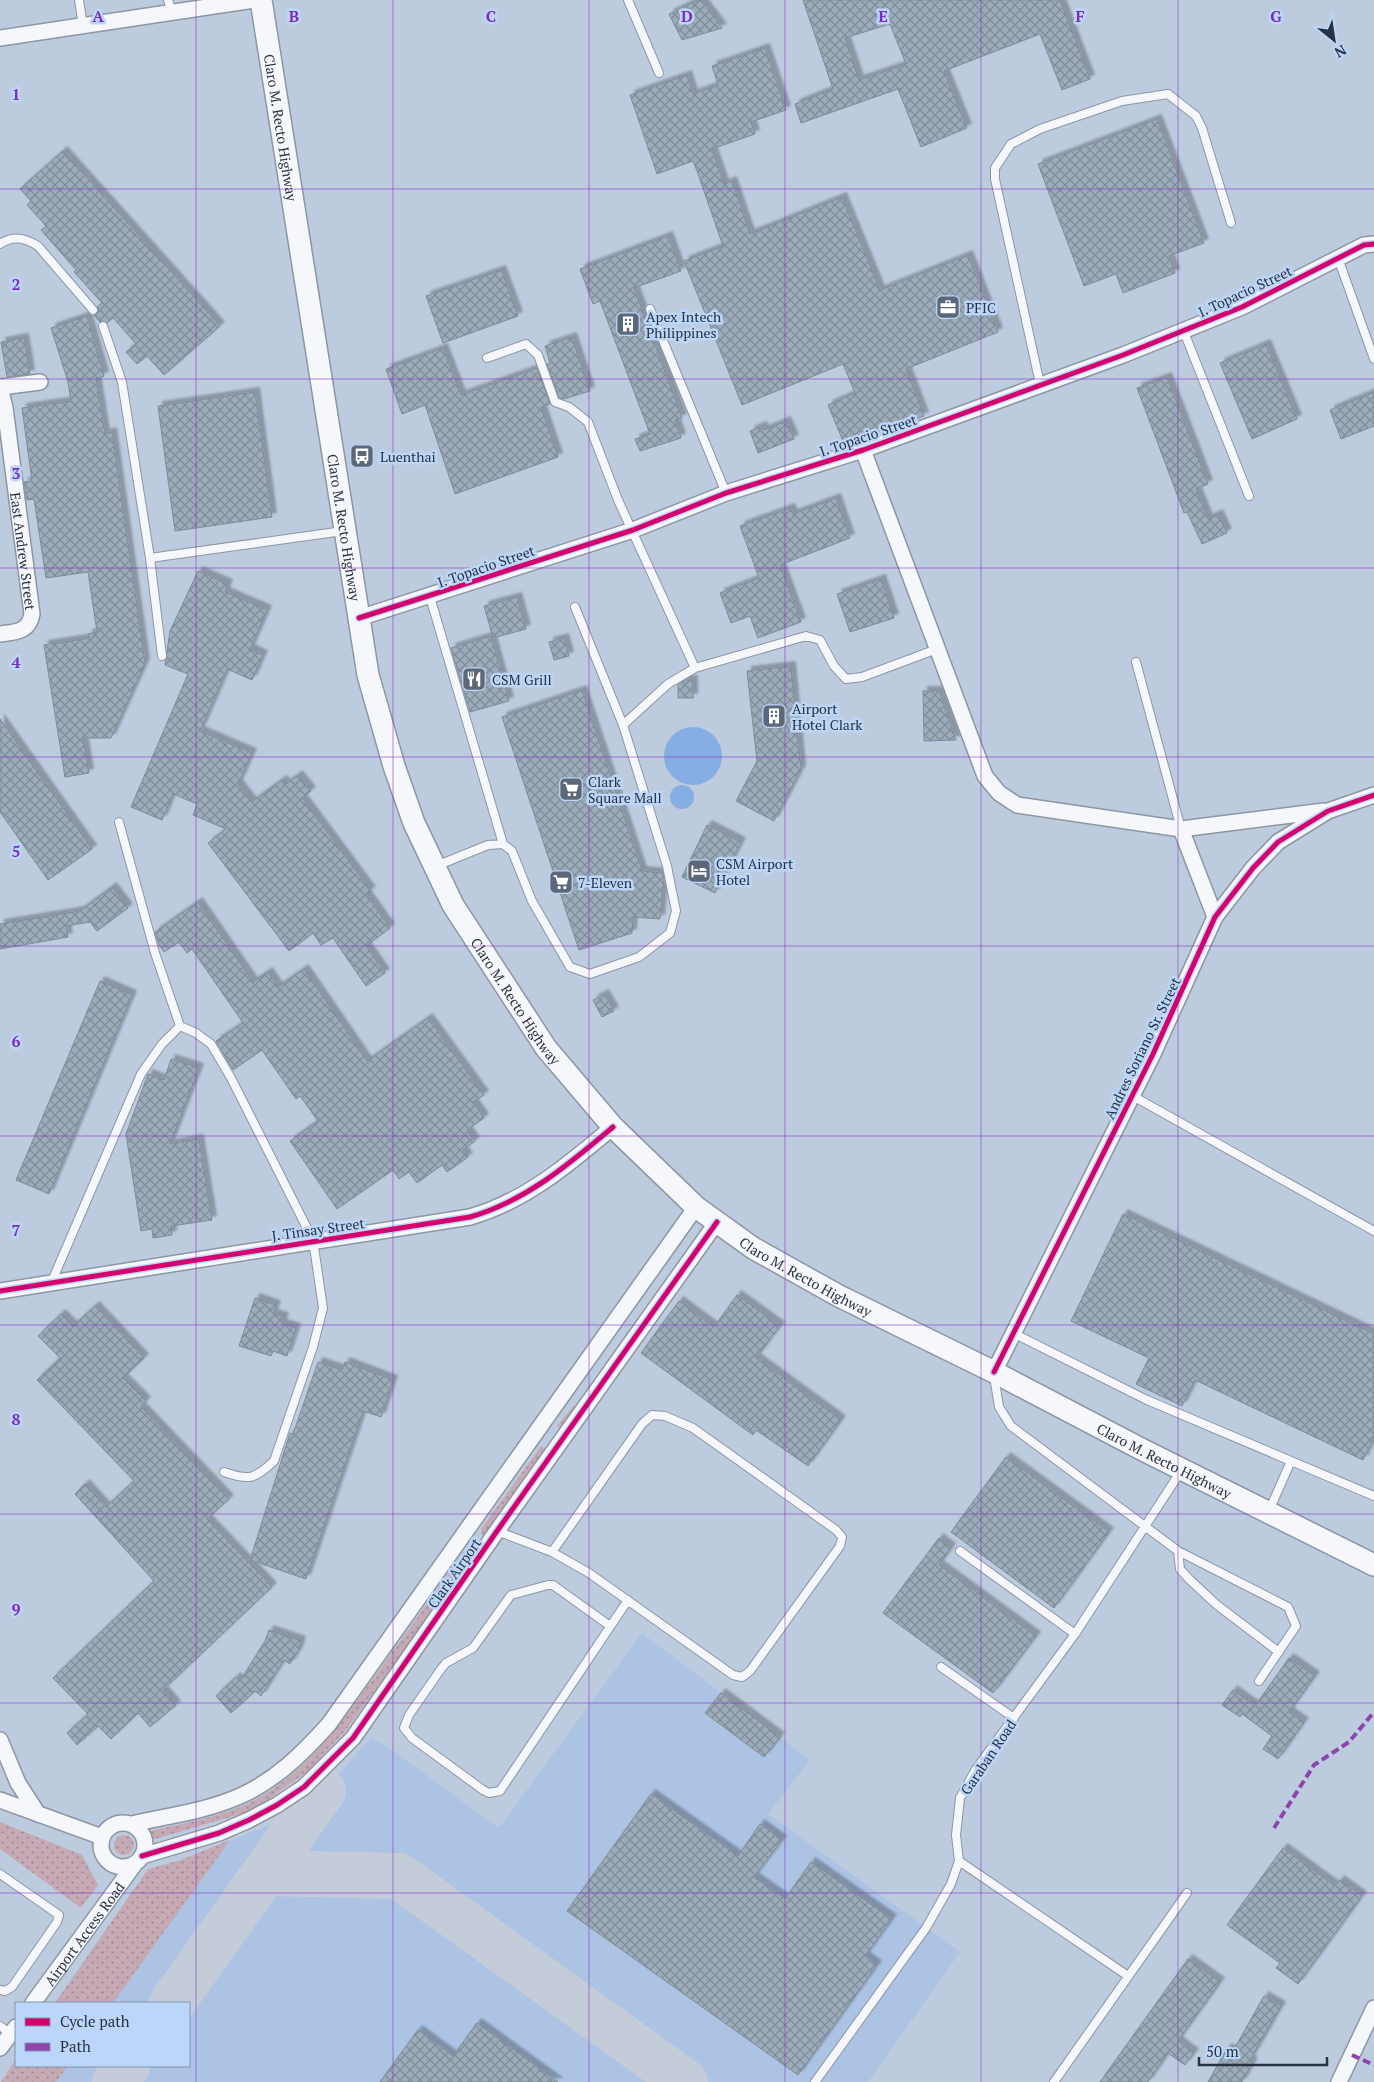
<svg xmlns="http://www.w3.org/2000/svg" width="1374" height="2082" font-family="'PT Serif',serif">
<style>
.built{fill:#acc3e3}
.grass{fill:url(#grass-dots)}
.water{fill:#86aee4}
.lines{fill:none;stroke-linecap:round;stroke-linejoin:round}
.taxiway{stroke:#c4ccda;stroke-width:46}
.building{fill:url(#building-cross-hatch);stroke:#7d8b99;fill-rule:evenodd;filter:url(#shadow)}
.lane-casing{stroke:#8c96a5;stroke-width:10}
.street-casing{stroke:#8c96a5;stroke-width:18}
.secondary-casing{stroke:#8c96a5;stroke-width:24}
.lane{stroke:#f5f7fa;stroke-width:8}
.street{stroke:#f5f7fa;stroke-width:15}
.secondary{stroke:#f5f7fa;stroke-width:21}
.quiet{stroke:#8e44ad;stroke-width:4;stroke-dasharray:8 4;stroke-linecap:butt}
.cycleway-casing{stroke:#bcd6fa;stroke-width:8}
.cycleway{stroke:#d6006c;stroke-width:5}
.grid{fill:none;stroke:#7b2cbf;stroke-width:1;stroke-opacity:0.55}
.labels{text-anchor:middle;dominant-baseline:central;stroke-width:5;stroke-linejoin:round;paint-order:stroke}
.street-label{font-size:14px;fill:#283240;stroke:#bcd6fa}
.poi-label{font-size:14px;fill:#283240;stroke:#bcd6fa;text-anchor:start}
.grid-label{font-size:16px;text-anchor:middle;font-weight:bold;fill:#7b2cbf;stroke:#bcd6fa;stroke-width:5;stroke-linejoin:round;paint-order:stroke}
</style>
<defs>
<pattern id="grass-dots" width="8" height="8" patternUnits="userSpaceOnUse" patternTransform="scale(1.25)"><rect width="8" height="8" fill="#c5a9b4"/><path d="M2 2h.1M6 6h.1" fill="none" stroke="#a08a94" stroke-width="1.8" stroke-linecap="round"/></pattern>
<pattern id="building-cross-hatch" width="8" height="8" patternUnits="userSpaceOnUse" patternTransform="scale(1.25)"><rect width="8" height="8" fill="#9dacba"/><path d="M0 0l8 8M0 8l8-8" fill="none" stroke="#808d99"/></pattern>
<filter id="shadow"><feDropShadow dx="4.5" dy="-4.5" stdDeviation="1" flood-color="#0004"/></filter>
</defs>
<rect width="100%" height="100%" fill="#bdcbdf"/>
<path class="built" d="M642 1633 810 1760 768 1814 960 1952 868 2082H19L31 2066H189V2003H76L181 1860 280 1821 323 1791 371 1738 389 1748 499 1828Z"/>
<path class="grass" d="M574 1405 578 1409 563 1430 557 1426Z
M541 1446 547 1450 485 1536 482 1535 481 1529Z
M469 1550 471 1553 470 1559 346 1730 307 1772 251 1811 155 1839 147 1837V1834L150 1831C184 1823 222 1817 253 1801 311 1770 346 1716 383 1665 410 1628 436 1591 463 1553Z
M0 1822 82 1855 98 1885 81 1908 0 1849Z
M114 1845a10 10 0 1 1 20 0a10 10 0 1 1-20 0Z
M230 1840 113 2003H55L148 1869 181 1860Z
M16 2059V2066H68L56 2082H1Z"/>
<path class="water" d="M664 756a29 29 0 1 1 58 0a29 29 0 1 1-58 0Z
M670 797a12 12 0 1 1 24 0a12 12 0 1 1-24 0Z"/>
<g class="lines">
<path class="taxiway" d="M266 1873 399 1876 685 2082
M172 2003 323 1791
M115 2082 127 2066"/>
</g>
<path class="building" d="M698 0H701L722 28 682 40 669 14Z
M803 0H1060L1090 79 1062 90 1040 34 944 71 967 128 921 147 898 89 801 123 795 104 833 89ZM890 24 906 64 859 80 845 38Z
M765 48 786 110 751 122 755 134 712 149 724 184 732 181 750 234 842 197 880 290 968 255 998 332 906 369 924 416 845 446 828 405 855 393 843 364 742 405 684 261 723 246 697 171 693 161 657 174 630 95 687 75 693 94 718 85 712 66Z
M1157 119 1204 243 1169 256 1175 273 1123 293 1116 274 1084 286 1038 164Z
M63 151 220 326 164 375 147 356 137 364 126 352 136 344 113 318 107 323 100 322 94 315 98 312 97 307 102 303 74 272 76 270 41 230 46 226 27 205 31 201 20 189Z
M668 236 681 271 634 288 682 418 675 420 681 438 640 451 635 439 650 434 600 301 593 304 580 269Z
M501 270 518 316 443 343 426 296Z
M87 316 104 376 96 379 105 434 112 432 145 663 111 738H83L89 773 65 777 44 645 89 638 88 634 97 632 88 572 46 578 34 499 27 500 24 482 32 481 22 408 71 401 68 382 51 328Z
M572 337 590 391 564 399 559 398 547 364 550 363 545 346Z
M24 338 30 374 7 377 1 342Z
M1266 344 1297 419 1252 439 1220 363Z
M443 348 461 395 537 368 550 404 541 407 558 457 455 494 425 405 402 414 386 369Z
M1167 377 1208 484 1196 489 1208 519 1218 514 1227 533 1202 544 1187 512 1184 513 1137 388Z
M255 392 272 517 175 531 158 406Z
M1374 392V426L1341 439 1330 410Z
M786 421 794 439 758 453 750 431 762 426 764 430Z
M836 498 850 538 780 565 801 622 758 638 750 616 731 623 720 593 759 578 740 526 790 508 793 514Z
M198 571 228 584 225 592 267 610 250 649 263 655 252 680 227 669 200 731 252 753 238 784 252 802 282 780 286 784 298 775 311 791 302 798 371 891 366 894 390 928 366 946 385 973 366 986 333 938 321 945 313 933 289 951 208 843 226 829 193 815 197 804 173 794 162 820 131 807 188 674 165 665 170 631Z
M881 579 894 618 850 632 837 594Z
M517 597 526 629 493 638 484 606Z
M491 636 509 701 470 712 451 648Z
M564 638 569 656 554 660 549 642Z
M791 666 801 769 774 821 736 801 757 761 747 671Z
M685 680H693V698H678V685Z
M582 690 642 871 663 873 664 879 660 919 633 917 632 933 579 950 502 717Z
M923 691H939L956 740 924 741Z
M0 719 92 849 48 880 0 812Z
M707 825 741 842 715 893 682 877Z
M112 887 128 908 97 931 90 922 66 926 68 937 0 949V924L80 911Z
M198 902 253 982 268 972 278 987 304 969 367 1061 428 1018 484 1095 473 1102 484 1118 467 1130 475 1141 463 1150 468 1157 447 1172 442 1165 417 1183 409 1172 399 1179 393 1170 337 1209 290 1141 318 1121 300 1096 296 1099 262 1050 233 1070 216 1041 243 1023 192 949 187 953 179 942 164 952 159 945 155 932Z
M100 981 132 995 49 1194 16 1180Z
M604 994 614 1011 602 1017 593 1000Z
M171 1059 199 1068 170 1144 199 1139 212 1220 171 1226 172 1235 153 1238 152 1229 141 1231 126 1134 148 1074 164 1080Z
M1123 1214 1374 1334V1438L1363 1460 1195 1380 1182 1406 1136 1384 1149 1358 1071 1321Z
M737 1295 780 1326 756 1358 841 1420 808 1466 756 1430 753 1435 641 1353 679 1301 714 1327Z
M255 1298 276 1305 273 1314 284 1317 282 1324 296 1328 287 1356 273 1351 271 1356 239 1346Z
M95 1306 144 1358 123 1378 146 1401 141 1407 229 1499 207 1519 272 1587 163 1690 176 1705 150 1727 138 1713 111 1739 98 1726 77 1745 67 1733 88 1714 53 1678 154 1581 75 1494 85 1484 106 1507 134 1481 37 1380 60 1358 38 1336 61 1314 73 1326Z
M318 1362 342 1370 345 1362 393 1380 381 1417 363 1411 306 1579 250 1560 290 1433 293 1434Z
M1006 1457 1109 1532 1054 1608 951 1532Z
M939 1538 951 1548 939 1565 1036 1636 993 1693 883 1613Z
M269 1630 301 1641 298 1651 290 1664 284 1660 261 1696 255 1691 231 1713 216 1696 236 1677 240 1681 265 1641Z
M1289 1658 1315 1676 1289 1712 1304 1722 1278 1759 1263 1749 1272 1736 1242 1714 1240 1717 1222 1705 1233 1690 1255 1706Z
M721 1693 780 1737 764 1757 705 1713Z
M651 1794 738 1856 760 1824 782 1840 754 1877 785 1899 811 1862 892 1919 865 1956 877 1965 798 2075 567 1911Z
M1283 1848 1335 1886 1340 1880 1362 1896 1298 1984 1276 1968 1280 1963 1227 1925Z
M1188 1959 1220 1982 1178 2041 1194 2053 1185 2065 1168 2053 1148 2082H1100Z
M1264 1996 1281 2006 1250 2060 1253 2062 1242 2082H1208L1227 2048 1233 2051Z
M477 2023 558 2082H380L418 2030 453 2056Z"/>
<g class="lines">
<g class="lane-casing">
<path id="lane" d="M79 0 83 26
M168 0 172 13
M628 0 659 73
M0 244C13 235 25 238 38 246L93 310
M1338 258 1374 359
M650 309 726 493
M103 326 122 382 150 558 343 531
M1184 332 1249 496
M487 358 526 344 538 355 555 402 569 407 588 422 618 500 695 668 668 684 623 725
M1040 384 995 179V168L1011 144 1040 129 1122 101 1168 94 1196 116 1202 128 1231 223
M150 558 162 656
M430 597 503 844
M1136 662 1181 829
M695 668 806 636 820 640 834 666 846 679 862 677 937 649
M119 822 155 953 180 1026 196 1033 211 1044 231 1078 313 1240 323 1308 313 1347 274 1461C255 1479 249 1481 224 1472
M436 866 488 845 503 844 512 851 532 901 570 967 590 974 639 957 670 933 676 911 667 866 623 725 575 607
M1131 1095 1374 1231
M52 1281 141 1074 162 1044 180 1026
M1013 1333 1147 1400 1291 1461 1269 1511
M994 1376 999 1407 1011 1426 1178 1551 1288 1607 1296 1626 1259 1681
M1291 1461 1374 1496
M497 1531 552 1552 589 1573 733 1675 742 1677 750 1671 840 1546 842 1537 836 1530 693 1428 665 1416 652 1415 642 1424 552 1552
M960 1551 1075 1634
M1178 1551 1180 1569 1190 1580 1217 1605 1279 1652
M610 1626 553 1585H548L511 1595 473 1648 446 1663 441 1669 409 1715 404 1728 412 1738 483 1790 489 1793 500 1791 628 1600
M941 1667 1014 1718
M959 1861 1128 1976
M0 1874 59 1915 57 1922 12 1987 5 1991 0 1990
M0 2026 11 2034
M815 2082 926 1928 951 1884 959 1861 956 1835 960 1798 976 1769 1075 1634 1181 1471
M1054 2082 1187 1893"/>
</g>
<g class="street-casing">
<g id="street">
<path d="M0 38 254 0"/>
<path id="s1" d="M0 387 5 408 32 614C29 632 16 632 0 634"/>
<path d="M1 387 40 382"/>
<path d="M863 450 985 776 999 793 1017 805 1181 829 1324 811"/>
<path d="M359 618 633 530 726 493 863 450 1123 355 1242 307 1364 245 1374 244"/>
<path d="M1181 829 1215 917"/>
<path d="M0 1291 470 1217C526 1201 569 1164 613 1127"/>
<path d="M994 1372 1153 1054 1215 917 1253 868 1278 842 1328 811 1374 795"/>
<path d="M0 1740 18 1783 38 1814"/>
<path d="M0 1800 102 1837"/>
<circle cx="123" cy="1845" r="22"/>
<path d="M132 1824C167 1816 207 1811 240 1796 276 1780 303 1753 329 1724L696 1207"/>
<path d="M142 1856 219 1833 249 1820 277 1805 304 1787 353 1738 497 1531 717 1222"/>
<path id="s2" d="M33 2003 134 1865"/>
<path d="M0 2048 16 2027"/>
<path d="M1339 2082 1374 2008"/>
</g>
</g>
<g class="secondary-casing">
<g id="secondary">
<path id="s3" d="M261 0 359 618 368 675 394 766 414 823 453 905 546 1048 613 1127 696 1207 753 1248 839 1296 994 1372 1143 1450 1374 1565"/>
</g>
</g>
<use href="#lane" class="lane"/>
<use href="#street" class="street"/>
<use href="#secondary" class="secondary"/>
<path class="quiet" d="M1274 1828 1314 1765 1349 1742 1374 1712
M1352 2055 1374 2065"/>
<g class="cycleway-casing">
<path id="cycleway" d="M359 618 633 530 726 493 863 450 1123 355 1242 307 1364 245 1374 244
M0 1291 470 1217C526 1201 569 1164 613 1127
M994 1372 1153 1054 1215 917 1253 868 1278 842 1328 811 1374 795
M142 1856 219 1833 249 1820 277 1805 304 1787 353 1738 497 1531 717 1222"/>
</g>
<use href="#cycleway" class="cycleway"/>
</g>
<path class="grid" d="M196 0V2082M393 0V2082M589 0V2082M785 0V2082M981 0V2082M1178 0V2082M0 189H1374M0 379H1374M0 568H1374M0 757H1374M0 946H1374M0 1136H1374M0 1325H1374M0 1514H1374M0 1703H1374M0 1893H1374"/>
<defs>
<g id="office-square" transform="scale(1.25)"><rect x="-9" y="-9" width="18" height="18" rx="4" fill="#5c6878" stroke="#bcd6fa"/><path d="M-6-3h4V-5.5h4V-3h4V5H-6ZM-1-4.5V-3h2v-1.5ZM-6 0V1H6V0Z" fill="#fff"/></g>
<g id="building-square" transform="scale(1.25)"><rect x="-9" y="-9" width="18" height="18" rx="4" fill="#5c6878" stroke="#bcd6fa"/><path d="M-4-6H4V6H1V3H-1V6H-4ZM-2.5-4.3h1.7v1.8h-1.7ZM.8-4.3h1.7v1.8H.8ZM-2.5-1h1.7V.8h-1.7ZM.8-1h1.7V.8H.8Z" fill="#fff"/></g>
<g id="bus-square" transform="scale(1.25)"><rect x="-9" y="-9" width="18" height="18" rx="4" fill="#5c6878" stroke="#bcd6fa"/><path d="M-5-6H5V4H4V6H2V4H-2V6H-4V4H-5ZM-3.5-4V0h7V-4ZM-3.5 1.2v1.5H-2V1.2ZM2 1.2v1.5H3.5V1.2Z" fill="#fff"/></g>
<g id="restaurant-square" transform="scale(1.25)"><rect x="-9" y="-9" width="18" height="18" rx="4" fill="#5c6878" stroke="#bcd6fa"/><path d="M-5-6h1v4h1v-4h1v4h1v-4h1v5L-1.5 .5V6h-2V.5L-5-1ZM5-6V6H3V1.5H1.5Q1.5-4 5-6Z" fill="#fff"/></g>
<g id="supermarket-square" transform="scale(1.25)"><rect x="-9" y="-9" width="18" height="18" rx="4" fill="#5c6878" stroke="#bcd6fa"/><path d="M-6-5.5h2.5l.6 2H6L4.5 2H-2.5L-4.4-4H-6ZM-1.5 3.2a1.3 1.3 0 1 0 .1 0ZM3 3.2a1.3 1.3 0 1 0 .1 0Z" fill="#fff"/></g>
<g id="hotel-square" transform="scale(1.25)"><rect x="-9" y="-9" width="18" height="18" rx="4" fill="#5c6878" stroke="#bcd6fa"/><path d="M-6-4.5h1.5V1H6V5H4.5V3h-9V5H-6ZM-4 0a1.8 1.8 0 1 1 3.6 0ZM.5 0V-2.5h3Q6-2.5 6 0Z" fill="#fff"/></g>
</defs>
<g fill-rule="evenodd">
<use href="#office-square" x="948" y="307"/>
<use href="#building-square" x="628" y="324"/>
<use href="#bus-square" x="362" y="456"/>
<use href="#restaurant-square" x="474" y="679"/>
<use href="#building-square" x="774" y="716"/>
<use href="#supermarket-square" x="571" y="789"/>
<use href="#hotel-square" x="699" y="871"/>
<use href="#supermarket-square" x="561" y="882"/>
</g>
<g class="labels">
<g class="street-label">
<text stroke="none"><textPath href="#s3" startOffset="129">Claro M. Recto Highway</textPath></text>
<text transform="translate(1245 291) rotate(-25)">I. Topacio Street</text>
<text transform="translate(868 435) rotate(-19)">I. Topacio Street</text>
<text stroke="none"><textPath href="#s3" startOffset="534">Claro M. Recto Highway</textPath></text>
<text stroke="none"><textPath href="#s1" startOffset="166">East Andrew Street</textPath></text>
<text transform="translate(486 566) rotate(-19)">I. Topacio Street</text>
<text stroke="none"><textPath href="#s3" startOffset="1044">Claro M. Recto Highway</textPath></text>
<text transform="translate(1142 1048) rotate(-64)">Andres Soriano Sr. Street</text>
<text transform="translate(318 1229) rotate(-8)">J. Tinsay Street</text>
<text stroke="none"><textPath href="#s3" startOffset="1449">Claro M. Recto Highway</textPath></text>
<text stroke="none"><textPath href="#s3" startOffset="1852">Claro M. Recto Highway</textPath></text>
<text transform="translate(454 1573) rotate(-55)">Clark Airport</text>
<text transform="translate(988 1757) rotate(-56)">Garaban Road</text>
<text stroke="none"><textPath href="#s2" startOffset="86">Airport Access Road</textPath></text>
</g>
<g class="poi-label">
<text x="966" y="307">PFIC</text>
<text x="646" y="316">Apex Intech<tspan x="646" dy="16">Philippines</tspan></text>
<text x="380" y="456">Luenthai</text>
<text x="492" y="679">CSM Grill</text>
<text x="792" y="708">Airport<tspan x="792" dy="16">Hotel Clark</tspan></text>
<text x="588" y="781">Clark<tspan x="588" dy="16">Square Mall</tspan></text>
<text x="716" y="863">CSM Airport<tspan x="716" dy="16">Hotel</tspan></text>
<text x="578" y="882">7-Eleven</text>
</g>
</g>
<g class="grid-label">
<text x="98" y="22">A</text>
<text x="294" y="22">B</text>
<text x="491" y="22">C</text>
<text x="687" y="22">D</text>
<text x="883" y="22">E</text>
<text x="1080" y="22">F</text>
<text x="1276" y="22">G</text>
<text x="16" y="100">1</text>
<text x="16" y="290">2</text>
<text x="16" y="479">3</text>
<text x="16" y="668">4</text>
<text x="16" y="857">5</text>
<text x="16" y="1047">6</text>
<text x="16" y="1236">7</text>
<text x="16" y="1425">8</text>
<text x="16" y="1615">9</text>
</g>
<rect x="15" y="2002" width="175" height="65" fill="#bcd6fa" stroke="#8194b0"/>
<rect x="25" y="2018" width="25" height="8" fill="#d6006c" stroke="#8194b0"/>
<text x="60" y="2027" font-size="15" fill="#283240">Cycle path</text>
<rect x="25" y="2043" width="25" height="8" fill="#8e44ad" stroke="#8194b0"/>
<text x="60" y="2052" font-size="15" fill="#283240">Path</text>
<g transform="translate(1334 40) rotate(150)" stroke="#bcd6fa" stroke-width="4" paint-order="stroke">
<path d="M0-4L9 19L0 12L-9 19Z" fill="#283240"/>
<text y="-8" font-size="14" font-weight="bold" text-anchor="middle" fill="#283240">N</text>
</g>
<path d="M1199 2057v8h128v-8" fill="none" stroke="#283240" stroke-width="2.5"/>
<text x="1206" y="2057" font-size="15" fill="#283240" stroke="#bcd6fa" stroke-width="4" paint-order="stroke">50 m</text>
</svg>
